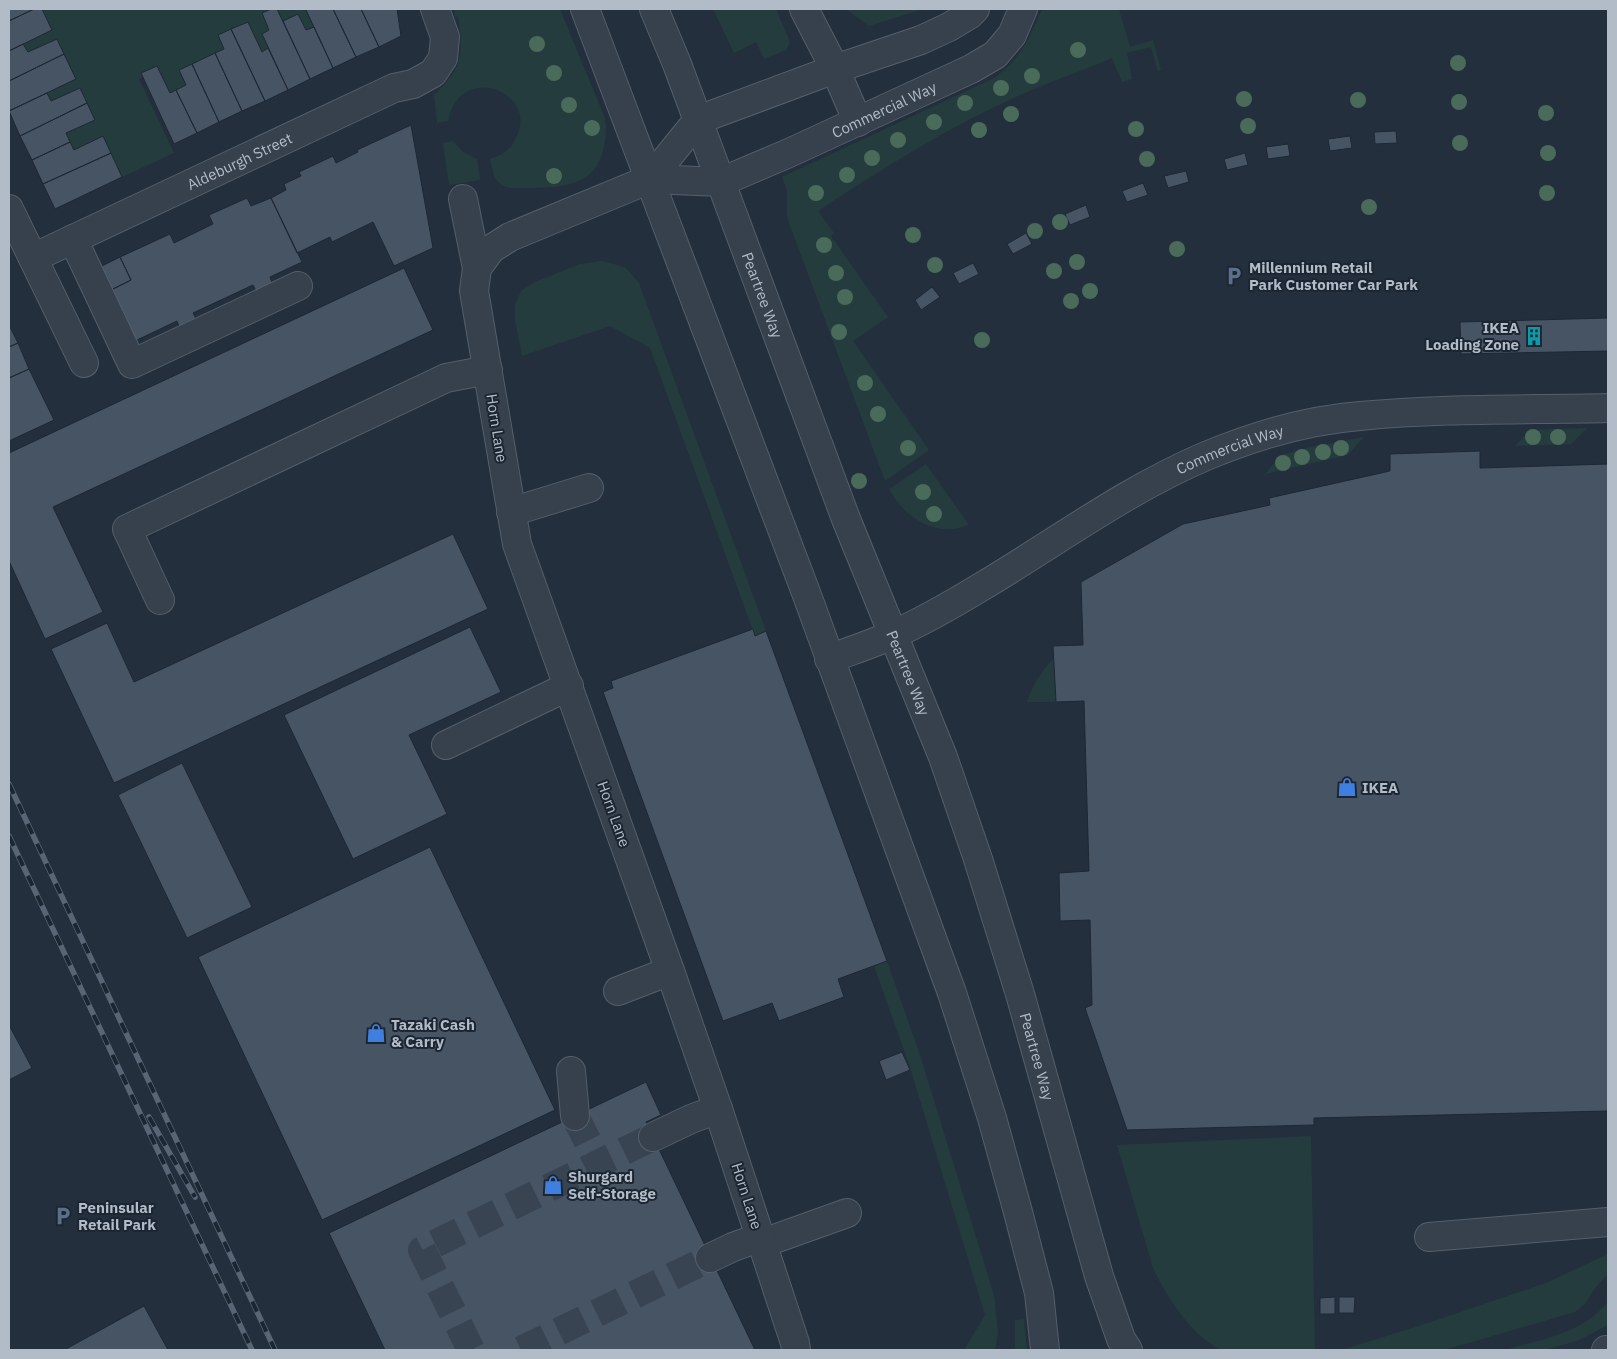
<svg xmlns="http://www.w3.org/2000/svg" width="1617" height="1359" font-family="'IBM Plex Sans',sans-serif">
<style>
.green{fill:#253c3e}
.building{fill:#465464;stroke:#1e2834}
.lines{fill:none;stroke-linecap:round;stroke-linejoin:round}
.minor-tunnel{stroke:#384452;stroke-width:28;stroke-dasharray:28 14;stroke-linecap:butt}
.minor-casing{stroke:#555f6b;stroke-width:30}
.minor{stroke:#37414d;stroke-width:28}
.rail-casing{stroke:#596575;stroke-width:5.5}
.rail{stroke:#1c2632;stroke-width:4;stroke-dasharray:11;stroke-linecap:butt}
.tree{fill:#4a6a5a}
.labels{text-anchor:middle;dominant-baseline:central;stroke-width:4;stroke-linejoin:round;paint-order:stroke}
.street-label{font-size:15px;fill:#b2bcc9;stroke:#1c2632}
.poi-label{font-size:15px;font-weight:bold;fill:#b2bcc9;stroke:#1c2632;text-anchor:start}
</style>
<rect width="100%" height="100%" fill="#232f3d"/>
<path class="green" d="M42 9H271L262 13 269 30 262 34 268 48 262 52 247 22 218 35 224 49 179 70 186 85 170 93 157 66 141 73 143 77 139 79 174 153 122 177 103 136 74 150 66 133 95 120 80 88 51 101 47 93 76 79 57 39 28 52 23 44 52 30Z
M277 9H310L306 11 314 27 306 30 298 14 283 21Z
M454 9H560L604 116C608 129 606 140 602 154 590 194 542 187 509 188 494 184 493 173 490 159 502 156 511 149 516 138 540 92 460 60 448 121L437 123 434 95C463 67 464 55 458 16L455 17Z
M713 9H776L790 42 786 50 764 59 756 42 734 53Z
M846 9H923L869 26Z
M1042 9H1119L1130 47 1153 40 1161 70 1158 71 1151 47 1127 53 1132 79 1122 82 1112 58C1084 70 1055 80 1027 92 954 124 884 167 818 211L834 233 831 236 888 317 853 341 929 450 885 481 789 223 787 215V191L782 177 994 78C1022 58 1029 39 1042 9Z
M453 141 463 152 477 159 480 180 449 185 443 143Z
M602 261 625 267 639 283 766 631 755 636 650 348 610 326 522 356 515 320V305L521 291 535 282 580 264Z
M1587 428 1571 444 1515 446 1530 430Z
M1364 437 1348 455 1265 474 1281 455 1307 448Z
M926 464 969 525C964 526 958 529 953 529 926 532 901 512 889 489Z
M1054 658 1056 702H1027C1033 684 1041 672 1054 658Z
M887 961 919 1052 994 1295 998 1332 995 1350H964L985 1315 909 1064 874 966Z
M1311 1136 1315 1350C1291 1350 1267 1350 1243 1350 1236 1350 1226 1352 1220 1349 1192 1337 1165 1294 1153 1268L1117 1145Z
M1608 1254V1274L1596 1287 1585 1304 1575 1312 1444 1350H1341L1422 1325 1546 1283Z
M1608 1302V1325L1577 1341 1544 1350H1504C1542 1339 1581 1334 1608 1302Z
M1024 1319 1027 1350H1015V1320Z"/>
<path class="building" d="M9 9H34L9 21Z
M34 9H42L52 30 9 51V21Z
M271 9H277L310 79 288 90 262 34 269 30 262 13Z
M310 9H333L356 57 333 68 306 10Z
M333 9H361L379 47 356 57Z
M361 9H397L401 36 379 47Z
M298 14 306 30 314 27 333 68 310 79 283 21Z
M248 22 262 52 268 48 288 90 265 101 231 29Z
M231 29 265 101 242 111 215 53 224 49 218 35Z
M57 39 64 54 9 81V51L23 44 28 52Z
M215 53 242 111 219 122 192 64Z
M64 54 76 79 9 111V81Z
M192 64 219 122 197 133 176 90 186 85 179 70Z
M157 66 170 93 176 90 197 133 174 144 141 73Z
M80 88 87 103 20 136 9 111 47 93 51 101Z
M87 103 95 120 66 133 70 142 32 160 20 136Z
M411 125 433 248 394 266 373 222 332 242 330 237 297 253 271 198 286 190 284 184 301 176 299 172 333 156 336 163 358 152 357 150Z
M1396 131 1397 143 1375 144 1374 132Z
M103 136 111 153 43 184 32 160 70 142 74 150Z
M1350 136 1352 148 1330 151 1328 139Z
M1288 144 1290 156 1268 159 1266 147Z
M111 153 122 177 55 209 43 184Z
M1245 153 1248 165 1227 170 1224 159Z
M1186 171 1189 182 1168 188 1164 176Z
M1143 183 1148 195 1127 202 1122 191Z
M247 198 251 206 271 198 302 262 270 277 273 285 257 293 253 285 193 313 197 321 180 329 177 321 135 341 111 290 131 280 120 257 170 234 174 243 213 224 209 215Z
M1086 205 1090 217 1070 225 1065 214Z
M1026 233 1032 244 1013 254 1007 244Z
M120 257 131 280 111 290 100 267Z
M973 263 979 274 959 284 953 273Z
M404 268 433 330 53 507 103 612 45 639 9 561V453Z
M932 287 940 297 921 310 915 300Z
M1608 318V351L1461 354 1460 322Z
M9 325 18 343 9 347Z
M18 343 29 369 9 378V347Z
M29 369 54 420 9 441V378Z
M1480 451V468L1608 464V1111L1314 1118V1125L1127 1130 1085 1008 1092 1005 1090 920 1060 921 1059 873 1089 871 1084 701 1056 702 1053 646 1083 645 1081 582 1183 524 1270 505 1269 498 1390 471V454Z
M453 534 488 609 114 783 51 649 107 623 134 682Z
M470 627 501 692 409 735 447 814 353 859 284 715Z
M753 629 755 636 766 631 887 961 838 979 844 997 779 1021 772 1003 723 1021 603 692 613 688 611 681Z
M182 763 252 907 187 938 118 795Z
M430 847 555 1110 322 1220 198 957Z
M9 1025 32 1068 9 1080Z
M902 1052 910 1070 886 1080 879 1061Z
M646 1082 661 1115 646 1122 755 1350H385L329 1233Z
M1335 1297V1314H1320V1298Z
M1339 1297H1355L1354 1313H1339Z
M144 1306 168 1350H66V1349Z"/>
<g class="lines">
<path class="minor-tunnel" d="M575 1116 599 1164
M471 1350 422 1250 653 1137
M521 1350 710 1258"/>
<g class="minor-casing">
<g id="minor">
<path d="M585 9 808 598 952 993 992 1118 1018 1212 1039 1293 1045 1350"/>
<path id="s1" d="M654 9 677 64 846 519 943 757 978 859 1020 994 1099 1276 1121 1339 1128 1350"/>
<path d="M804 9 835 69 858 122"/>
<path d="M650 179 698 120 835 69 921 40 949 27 969 15 975 9"/>
<path d="M463 199 477 268"/>
<path d="M9 209 84 363"/>
<path d="M73 239 132 364 298 286"/>
<path id="s2" d="M33 258 394 88 413 84 433 73 443 58 445 37 435 9"/>
<path d="M511 512 589 488"/>
<path d="M160 600 127 529 446 378 488 370"/>
<path id="s3" d="M829 659C850 651 872 644 892 635 922 622 953 604 981 587 1055 543 1126 490 1206 456 1254 436 1308 420 1360 416 1442 408 1526 410 1608 408"/>
<path d="M446 745 569 686"/>
<path d="M618 991 670 971"/>
<path d="M571 1071 575 1116"/>
<path d="M653 1137 691 1119 718 1109"/>
<path d="M1429 1237 1608 1222"/>
<path d="M763 1243 847 1213"/>
<path d="M710 1258 733 1247 761 1237"/>
<path id="s4" d="M796 1350 795 1343 718 1109 670 971 517 544 474 291 477 268 491 249 510 237 650 179 721 182 789 153 971 69 995 55 1012 35 1023 9"/>
<path d="M1606 1350H1608"/>
</g>
</g>
<use href="#minor" class="minor"/>
<g class="rail-casing">
<path id="rail" d="M9 784 275 1350
M9 836 252 1350
M149 1117 195 1197"/>
</g>
<use href="#rail" class="rail"/>
</g>
<g class="tree">
<circle cx="537" cy="44" r="8"/>
<circle cx="1078" cy="50" r="8"/>
<circle cx="1458" cy="63" r="8"/>
<circle cx="554" cy="73" r="8"/>
<circle cx="1032" cy="76" r="8"/>
<circle cx="1001" cy="88" r="8"/>
<circle cx="1244" cy="99" r="8"/>
<circle cx="1358" cy="100" r="8"/>
<circle cx="1459" cy="102" r="8"/>
<circle cx="965" cy="103" r="8"/>
<circle cx="569" cy="105" r="8"/>
<circle cx="1546" cy="113" r="8"/>
<circle cx="1011" cy="114" r="8"/>
<circle cx="934" cy="122" r="8"/>
<circle cx="1248" cy="126" r="8"/>
<circle cx="592" cy="128" r="8"/>
<circle cx="1136" cy="129" r="8"/>
<circle cx="979" cy="130" r="8"/>
<circle cx="898" cy="140" r="8"/>
<circle cx="1460" cy="143" r="8"/>
<circle cx="1548" cy="153" r="8"/>
<circle cx="872" cy="158" r="8"/>
<circle cx="1147" cy="159" r="8"/>
<circle cx="847" cy="175" r="8"/>
<circle cx="554" cy="176" r="8"/>
<circle cx="816" cy="193" r="8"/>
<circle cx="1547" cy="193" r="8"/>
<circle cx="1369" cy="207" r="8"/>
<circle cx="1060" cy="222" r="8"/>
<circle cx="1035" cy="231" r="8"/>
<circle cx="913" cy="235" r="8"/>
<circle cx="824" cy="245" r="8"/>
<circle cx="1177" cy="249" r="8"/>
<circle cx="1077" cy="262" r="8"/>
<circle cx="935" cy="265" r="8"/>
<circle cx="1054" cy="271" r="8"/>
<circle cx="836" cy="273" r="8"/>
<circle cx="1090" cy="291" r="8"/>
<circle cx="845" cy="297" r="8"/>
<circle cx="1071" cy="301" r="8"/>
<circle cx="839" cy="332" r="8"/>
<circle cx="982" cy="340" r="8"/>
<circle cx="865" cy="383" r="8"/>
<circle cx="878" cy="414" r="8"/>
<circle cx="1533" cy="437" r="8"/>
<circle cx="1558" cy="437" r="8"/>
<circle cx="908" cy="448" r="8"/>
<circle cx="1341" cy="448" r="8"/>
<circle cx="1323" cy="452" r="8"/>
<circle cx="1302" cy="457" r="8"/>
<circle cx="1283" cy="463" r="8"/>
<circle cx="859" cy="481" r="8"/>
<circle cx="923" cy="492" r="8"/>
<circle cx="934" cy="514" r="8"/>
</g>
<defs>
<g id="parking-bare" transform="scale(1.5)"><path d="M-3.5-5.5H1a3.5 3.5 0 0 1 0 7H-1V5.5H-3.5ZM-1-3.4V-.6H.8a1.4 1.4 0 0 0 0-2.8Z" fill="#5c6f8a" stroke="#1c2632" stroke-width="2.5" paint-order="stroke"/></g>
<g id="building-bare" transform="scale(1.5)"><path d="M-4-6H4V6H1V3H-1V6H-4ZM-2.5-4.3h1.7v1.8h-1.7ZM.8-4.3h1.7v1.8H.8ZM-2.5-1h1.7V.8h-1.7ZM.8-1h1.7V.8H.8Z" fill="#0f9aa8" stroke="#1c2632" stroke-width="2.5" paint-order="stroke"/></g>
<g id="shop-bare" transform="scale(1.5)"><path d="M-5-2.5h2.3a2.7 3.5 0 0 1 5.4 0H5L5.5 6h-11ZM-1.5-2.5h3a1.5 2.3 0 0 0-3 0Z" fill="#3f7fe0" stroke="#1c2632" stroke-width="2.5" paint-order="stroke"/></g>
</defs>
<g fill-rule="evenodd">
<use href="#parking-bare" x="1234" y="276"/>
<use href="#building-bare" x="1534" y="336"/>
<use href="#shop-bare" x="1347" y="787"/>
<use href="#shop-bare" x="376" y="1033"/>
<use href="#shop-bare" x="553" y="1185"/>
<use href="#parking-bare" x="63" y="1216"/>
</g>
<g class="labels">
<g class="street-label">
<text stroke="none"><textPath href="#s4" startOffset="1580">Commercial Way</textPath></text>
<text stroke="none"><textPath href="#s2" startOffset="228">Aldeburgh Street</textPath></text>
<text stroke="none"><textPath href="#s1" startOffset="306">Peartree Way</textPath></text>
<text transform="translate(497 428) rotate(81)">Horn Lane</text>
<text stroke="none"><textPath href="#s3" startOffset="454">Commercial Way</textPath></text>
<text stroke="none"><textPath href="#s1" startOffset="711">Peartree Way</textPath></text>
<text transform="translate(614 814) rotate(70)">Horn Lane</text>
<text stroke="none"><textPath href="#s1" startOffset="1116">Peartree Way</textPath></text>
<text transform="translate(747 1196) rotate(72)">Horn Lane</text>
</g>
<g class="poi-label">
<text x="1249" y="267">Millennium Retail<tspan x="1249" dy="17">Park Customer Car Park</tspan></text>
<text x="1519" y="327" text-anchor="end">IKEA<tspan x="1519" dy="17">Loading Zone</tspan></text>
<text x="1362" y="787">IKEA</text>
<text x="391" y="1024">Tazaki Cash<tspan x="391" dy="17">&amp; Carry</tspan></text>
<text x="568" y="1176">Shurgard<tspan x="568" dy="17">Self-Storage</tspan></text>
<text x="78" y="1207">Peninsular<tspan x="78" dy="17">Retail Park</tspan></text>
</g>
</g>
<rect width="1617" height="1359" fill="none" stroke="#b2bcc9" stroke-width="20"/>
</svg>
